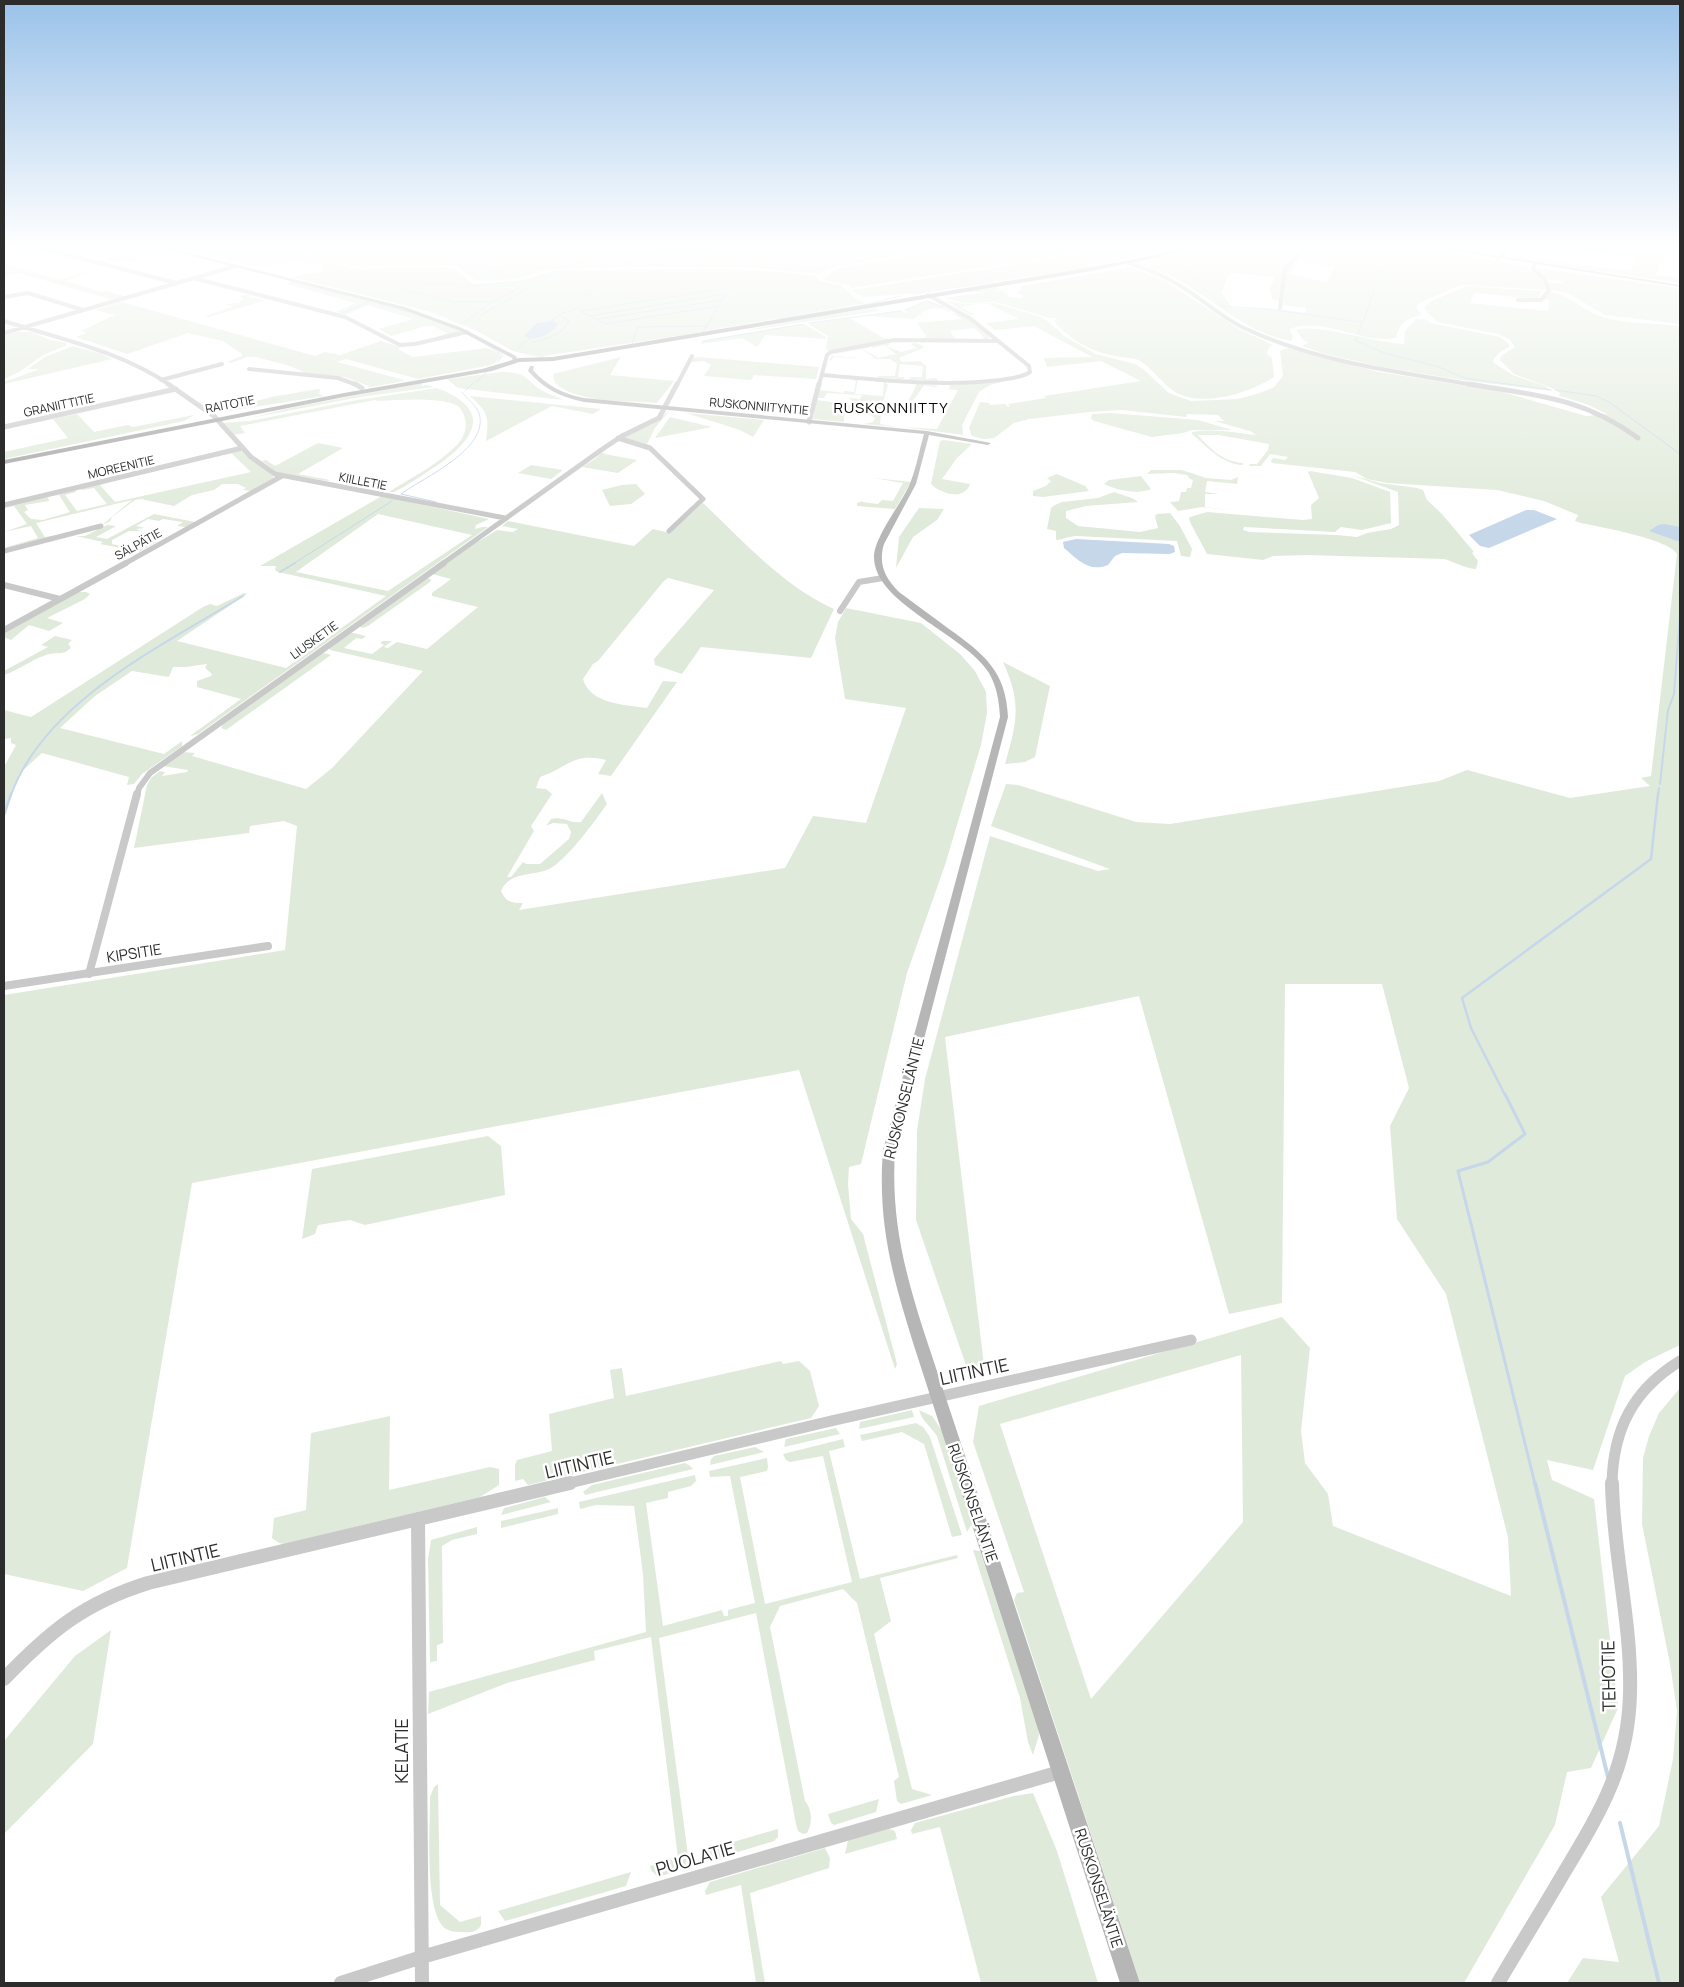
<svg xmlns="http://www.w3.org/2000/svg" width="1684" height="1987" font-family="Manrope,sans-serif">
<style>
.green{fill:#e0eada;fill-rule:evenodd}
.water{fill:#c6d7ea}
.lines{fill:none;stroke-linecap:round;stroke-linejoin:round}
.stream-far4{stroke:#c6d7ea;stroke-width:1}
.stream-far3{stroke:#c6d7ea;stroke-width:2}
.stream-far2{stroke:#c6d7ea;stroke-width:2.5}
.stream-far1{stroke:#c6d7ea;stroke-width:3}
.stream{stroke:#c6d7ea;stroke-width:4}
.street-far5{stroke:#c9c9c9;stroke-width:4}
.street-far4{stroke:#c9c9c9;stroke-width:5}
.street-far3{stroke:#c9c9c9;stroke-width:6}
.street-far2{stroke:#c9c9c9;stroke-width:8}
.street-far1{stroke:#c9c9c9;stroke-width:11}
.street{stroke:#c9c9c9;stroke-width:14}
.secondary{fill:#b6b6b6;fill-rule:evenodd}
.primary{fill:#a4a4a4;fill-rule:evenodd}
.labels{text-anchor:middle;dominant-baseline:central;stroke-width:5;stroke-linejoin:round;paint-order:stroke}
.far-street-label{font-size:12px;fill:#2c2c2c;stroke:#fff}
.far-quarter-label{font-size:15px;letter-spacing:1px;fill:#000;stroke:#fff}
.street-label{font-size:15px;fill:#2c2c2c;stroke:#fff}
.near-street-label{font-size:18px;fill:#2c2c2c;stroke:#fff}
</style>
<rect width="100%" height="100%" fill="#fff"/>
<path class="green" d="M172 246H289L296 248 304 254 332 261 352 268 446 267 455 269 473 284 515 281 554 271 566 270C650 270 733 265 817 276L820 281 841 285 856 299 866 303 671 337 543 356 547 359 513 351 477 331 431 312 291 277 324 271 321 265 297 261 254 267Z
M299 246H609L616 249H637L640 246H656L653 250 701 252 732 246H924L923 250 831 268 818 274 754 267H640L567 269H551L516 279 486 281 475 280 458 267 449 265 357 267 310 254Z
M930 246H1119L852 288C844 281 832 284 823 279L837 268 926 253Z
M1196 246H1234L1212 254 1242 246H1272L1309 250 1311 246H1414L1530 267 1529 269 1542 280 1547 290 1461 285 1417 304V309L1422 315C1407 318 1399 323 1396 338 1361 345 1324 316 1290 329L1293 337 1291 341C1251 334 1221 307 1189 286 1174 276 1156 271 1140 264L1171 259 1134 264 1135 261ZM1299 262 1333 267H1334L1327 282 1289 274ZM1229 273 1275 277 1269 289 1273 300 1284 302 1283 305 1306 308 1305 313 1278 309 1232 308 1222 293Z
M131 247 155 253 128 256 139 258 150 255C141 259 129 264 119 260L109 262 106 259 126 255 133 250Z
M1109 249H1118L1139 256 1081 269 918 293 865 297 855 293 853 290Z
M1614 252 1665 254 1656 275 1680 278V283L1512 259 1514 256 1630 271 1636 258 1613 255Z
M4 264 61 280 100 267 66 281 101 292 107 291 126 297 113 300 19 273 4 277Z
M1131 267 1164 280 1239 329 1273 345 1268 349 1267 354 1272 358 1274 377C1250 393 1202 408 1175 392 1161 383 1153 368 1138 360 1132 357 1122 358 1115 356 1091 352 1069 339 1054 321L1057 319 1056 318H1049L996 302 965 303 944 298 987 292H965L996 287 1000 289 991 291 1002 290 1009 295V297L1022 298 1023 295 1015 292 1020 291 1021 286Z
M1535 268 1680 288V324L1605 315 1568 293 1551 290 1548 283H1564L1559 280H1547Z
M292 281 400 308 461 331 438 338 436 337 448 333 433 326H426L391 336 379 329 413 319 368 305 346 315 336 312 356 303 286 284Z
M1467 286 1542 291 1538 299 1474 293 1470 303 1548 311 1549 300H1544V296L1549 292C1570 294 1583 311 1602 317 1626 324 1655 323 1680 326V1345L1645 1362 1625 1376 1593 1470 1547 1460 1552 1480 1594 1499 1618 1708 1591 1768 1567 1772 1555 1825 1464 1983H1140L1014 1600 1017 1593 1024 1592 973 1442 979 1406 1282 1317 1310 1348 1301 1431 1305 1463 1328 1494 1333 1526 1511 1596 1508 1537 1446 1294 1397 1219 1390 1126 1409 1088 1382 984H1285L1282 1303 1229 1314 1139 996 945 1037 985 1374H969L916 1220 917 1131 925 1079 990 836 1098 871 1110 869 991 826 1006 784 1018 785 1136 822 1170 824 1439 781 1467 770 1570 798 1650 786 1641 778 1651 776 1677 554C1669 539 1600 527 1581 523L1575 521 1578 515 1544 501 1497 490 1387 483 1367 479 1355 472 1272 463 1271 461 1273 458 1285 460 1288 457 1270 454 1261 466H1250L1249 464H1257L1268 450 1269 444 1219 435H1198C1210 449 1224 462 1243 463V465C1222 464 1207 447 1192 434V432C1214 428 1236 433 1256 435L1250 431 1214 421H1224L1218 415 1187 414 1186 417 1122 410 1089 412 1029 419 1014 423 994 438 984 439 972 436 969 428 980 402 989 403 990 405 1005 404 1008 407 1010 406 1008 404 1046 398 1044 396 1141 381 1101 361 1047 367 1044 358 1092 357 1034 326 995 330 986 323 1019 319 987 303 961 307 974 314 970 315 946 301 966 304 995 303 1041 317 1049 322 1064 336 1096 354 1135 364 1143 369 1169 393 1191 401 1238 399 1260 393 1274 387 1283 376 1280 351 1288 348 1379 372 1499 391 1586 416 1607 414 1584 403 1559 396 1560 393 1554 389 1514 374 1500 360 1501 356 1515 347 1509 339 1498 334 1437 322 1424 308 1429 302ZM1241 1355 1243 1522 1091 1699 1000 1424Z
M247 295 251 296 249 297 266 300 209 317 205 316 233 307 226 304 239 303 243 298 240 296Z
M928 300 952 311 950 312C936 304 925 309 914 319L864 316 850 318 883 338 891 339 829 352 826 349 828 336 808 324 901 310 905 313 907 312 904 310Z
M122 302 315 356 325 352 340 355 381 341 400 347 399 350 413 357 487 348 499 353 502 357 492 365 418 379 346 359 337 362 404 380V381L371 387 345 377 308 374 290 366 256 357H247L231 363 227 362 242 356V354L223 341 188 333 127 354 76 337 87 333 81 331 115 315 96 310Z
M875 308 880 311 743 331 801 319Z
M952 313C966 313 979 328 989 336V339L953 342 919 340 927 337 917 323 962 319ZM974 328 982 335 984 339 956 341 950 331Z
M1416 319H1425L1431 323 1500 337 1509 344V347L1500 352 1493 360 1494 363 1513 375 1545 386 1552 391 1461 380 1382 367 1325 354 1302 346 1309 342 1304 341 1296 330C1320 323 1374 343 1404 344L1405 331Z
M802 324 806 325 826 337V339L765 335 757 347 742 338 701 344 702 341Z
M16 332H32L50 340 67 343 65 346 43 355 19 372 4 379V335Z
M887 343 890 344 886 346 901 352 917 348 911 344 915 343 924 346 923 348 899 358 902 362 920 361 926 366V379L936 378 938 381 908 380 911 377H922L923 366 900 364 898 377H904V379L877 378 878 376H895L897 364 890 359 833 357 831 361 829 360 832 356 876 359 862 349 830 355 867 347 869 348 863 349 878 358 896 354 884 345 873 348 871 346Z
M73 346 102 354 112 359 4 384V382L37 370 38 369H28L45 357Z
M621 357 610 375 674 381 657 403C626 400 579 404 555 383L553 374Z
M698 357 819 367 816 379 754 375 751 380 704 376 711 365 704 361 691 362 693 358Z
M501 372C523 372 523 375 538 388 545 393 556 396 564 400L458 388 447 379Z
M853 378 858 379 855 394 883 396 884 381H887L886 384H888L883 403 887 401 886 403 907 404 917 384 939 386 934 387 924 385C909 408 910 406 882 404L880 424 898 427 864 424 873 422 875 418 864 411H849L844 416V422L813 419 817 400 850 405 853 401 848 398 860 399 862 395 827 393 824 398H818L820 390 844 393V391L854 392 856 381 853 380Z
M1005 381 990 385 979 392 962 425 963 435 903 427 937 429 958 390 949 389 950 385Z
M421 383 423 384 421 385 422 386 426 385 434 387 360 397 250 418 295 407Z
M437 388C502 413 467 447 427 472 416 479 405 487 394 492H389C411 478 437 465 456 446 463 439 468 429 465 419 464 413 460 406 454 404 432 397 400 400 378 401L375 400 240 426 245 433 233 435 223 423 250 421 357 400Z
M318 389H320L319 394 324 396 229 411H218L212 405 217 403H249L271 397Z
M470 396 601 409 593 414 552 406 486 441C489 417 489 413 470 396Z
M670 410 655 428 647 444 625 438 626 436 653 424Z
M686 413 764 420 753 437 740 430Z
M1111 413 1198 420 1232 430H1192L1183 433 1152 437 1094 421 1091 418 1092 414Z
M77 414 94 432 128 425 133 427 194 415 184 421 4 459V452L68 438 53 419Z
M670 417 712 427 655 438Z
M944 440 972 444 957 458 942 479 970 484C969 487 968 489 965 491 957 499 937 491 931 484L940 441Z
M318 443 343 448 298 474 330 480 327 481 276 472 262 461 266 460 275 466Z
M239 450 243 451 273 475V478L251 491 243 490 246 488 238 484H222L214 490 192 495 174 506 141 499 135 500 112 517 110 521 102 525 132 500 36 523 45 537 58 535 4 548 38 538 31 526 4 532 27 524 14 506 4 508V506L48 497 49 501 25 505 28 510 24 512 31 519 43 520 70 512 59 495 54 496 75 490 76 492 65 495 77 511 107 504 94 488 82 490 79 488 119 479 100 485 115 502 251 472 231 453 216 457Z
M601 453H605L604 454 637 460 618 473 582 467 595 459Z
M531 465 563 470 551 479 518 473Z
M1151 470H1182L1206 478 1231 480 1238 477 1237 484 1207 481 1205 492 1219 494H1205V507L1238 511 1202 507 1178 511 1170 502 1179 501 1181 492H1186L1187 488H1191L1193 480 1190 479 1187 475 1174 473 1147 474Z
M1310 471 1352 478 1390 492 1391 523 1362 530 1341 527 1335 532 1244 527 1243 530 1249 532 1337 535 1357 537 1367 533 1391 529 1399 525 1398 492 1351 475 1380 483 1417 488 1423 490 1427 500 1442 514 1474 552 1472 553 1478 561 1476 569C1464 568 1455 562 1444 559L1307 555 1273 556 1263 560 1207 554 1191 524 1189 519 1190 517 1207 512 1303 520 1312 519 1311 505 1319 498 1308 472Z
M1057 474 1085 486 1089 491 1043 497 1033 496V491L1046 486 1051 481 1047 478Z
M1141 476 1151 489C1137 495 1117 490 1104 484L1109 480Z
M874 478 911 482 895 509 857 506V503L863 501 862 502 878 504 882 500 893 501 903 483Z
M636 484 645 494 631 504 610 506 602 490 622 485Z
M1114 492 1132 498 1138 502 1086 506 1066 511V518L1078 526 1140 532 1158 528 1155 516 1157 514 1170 513 1180 526 1192 549 1190 557 1181 556 1177 541 1076 536C1069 536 1062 540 1056 540V531L1047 529 1051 508 1055 505 1062 502 1098 498Z
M382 496 489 519 476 525 475 529 483 527H488L198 734 190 736 241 699 197 687V681L211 676 212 674 205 668 207 664 186 667H173L169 677 132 671 95 696 60 728 164 754 182 741V746L142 774 134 784 127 785 129 777 42 753 19 774 4 816V767L16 745 11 743V738L4 739V710L31 717 203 607 210 604 217 606 244 593 247 594 177 641 286 668 386 596 278 572 275 570 276 566H260ZM378 514 472 535 388 591 296 572Z
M703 503C743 541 783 586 834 609L811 658 701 647 682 674 655 665 654 659 714 590 668 578 663 582 598 661 593 664 583 679C590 704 625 705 647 708L663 681 677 682 611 776 598 774 606 760C573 752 569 767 540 777L536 788 546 789 552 794 531 826 534 831 507 877H511L523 862 526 864H540L569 839 571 832 567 824 553 823 546 826 551 819C565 816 569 824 581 822L602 793 607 804C595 821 569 857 551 868 535 877 510 870 501 891 506 902 511 903 523 903L519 910 785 868 813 816 866 823 906 708 845 699 835 638 838 622 846 608 921 623 960 654 975 671 986 692 987 713 981 745 945 865 907 973 861 1164 849 1167 848 1184 851 1219 863 1234 897 1364 895 1369 799 1070 192 1183 127 1568 83 1591 4 1574V995L285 950 297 826 284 821 250 826 249 833 134 848 147 785 151 778 160 771 165 772 162 776 187 772 188 770 162 766 182 752 195 753 192 756 306 789 332 768 423 671 330 650 328 647 349 632 366 636 362 639 356 638 344 648 372 654 384 645 380 643 383 641H392L384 647 388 648 397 642 427 649 478 607 432 596V593L451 579 432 574 474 542 481 540 497 530 513 532 518 529 502 526 508 521 634 546 653 529 670 533Z
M919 508 944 509 937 520 913 537 896 568 899 537Z
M154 514 195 522 186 527 177 526 183 522 163 519 159 521 148 519 136 526 145 528 136 529 141 531H129L112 540V544L135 549 151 541 157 542 133 555 127 554 132 550 100 544 103 542 76 536H85L107 525 116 526 96 537 107 539Z
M426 578 431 579 430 582 368 626 363 628 358 626Z
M76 592H86L90 594 85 599 47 618 63 623 49 631 29 625 11 640 4 637V632Z
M55 636 72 640 68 644 71 647C64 657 55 651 46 655 31 660 19 670 4 675V671L48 647 41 645Z
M324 653 331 655 226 730 221 728 224 722 320 654Z
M1003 662 1050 686 1035 757 1025 762 1005 764C1017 721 1022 704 1003 662Z
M488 1136 501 1146 505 1195 365 1225 350 1220 318 1225 315 1234 302 1239 312 1169Z
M781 1361 783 1364 799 1361 810 1371 819 1406 811 1418 528 1485 523 1479 515 1481V1465L517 1460 552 1451 549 1414 614 1398 610 1370 622 1368 626 1396Z
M1680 1388V1983H1567L1583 1958 1619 1962 1601 1897 1659 1826 1673 1759 1677 1711 1670 1664 1642 1524 1643 1458 1649 1436 1659 1413Z
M912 1410 914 1417 859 1429 860 1422Z
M919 1410 932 1416 943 1432 972 1524 967 1532 937 1436C931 1427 922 1421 919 1410Z
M390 1416 389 1490 490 1467 499 1469V1485L480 1497 284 1544 279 1543 272 1538 274 1518 306 1510 311 1433Z
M916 1423 923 1427 930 1437 962 1535 952 1537 924 1444 902 1432 862 1441 860 1435Z
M836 1428 840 1434 784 1447 786 1439Z
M843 1439 845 1447 829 1451 860 1579 957 1555 958 1558 880 1578 891 1621 874 1634 912 1789 932 1795 901 1804 897 1801 894 1781 899 1777 857 1603 843 1589 780 1606 770 1627 805 1801C812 1809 813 1823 807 1833L803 1834 798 1831 796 1824 756 1613 659 1638 688 1855 684 1869 658 1877 651 1870 650 1866 678 1858 651 1637 594 1651 595 1660 507 1683 428 1714 429 1692 646 1632 643 1574 634 1506 596 1505 580 1509 579 1502 695 1475 696 1481 691 1486 668 1492V1498L646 1503 663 1626 722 1610 724 1616H728V1610L755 1603 730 1476 710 1477 709 1471 767 1458 768 1467 767 1471 740 1477 765 1604 852 1582 823 1456 790 1462 786 1460 783 1454Z
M755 1447 764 1452 710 1465 711 1459 714 1456Z
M685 1463 689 1465 693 1469 585 1495 583 1492 592 1485Z
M545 1497 551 1502 501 1515 504 1508Z
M558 1508V1514L501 1528V1521Z
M477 1527V1534L452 1540 442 1546 443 1643 437 1645V1661L430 1662 428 1559 431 1540Z
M973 1550 980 1551 1038 1728 1039 1735 1033 1755 1028 1742 1020 1698Z
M111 1630 93 1744 4 1834V1741L75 1656Z
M438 1784 440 1905 460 1922 481 1916V1925C478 1932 469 1933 461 1932 454 1932 445 1931 441 1924 425 1899 430 1828 430 1797L434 1787Z
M1033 1793 1057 1851 1098 1983H981L940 1827 912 1834 911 1830 915 1823 1014 1796Z
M879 1799 876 1812 834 1825 831 1823 828 1814Z
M778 1829V1837L774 1841 715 1859 707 1856 705 1850Z
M889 1829 895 1831 897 1839 845 1854 848 1840Z
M825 1848 830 1858 829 1868 750 1893 765 1983H756L741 1885 706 1895 705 1891 710 1882Z
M631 1872 626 1886 505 1921 498 1911Z"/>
<path class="water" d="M656 246H732C714 253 671 257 653 251Z
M553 321 559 324C550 333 537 343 524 336L537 323Z
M1526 510H1534L1557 519 1489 548 1480 546 1469 535Z
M1664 524 1680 527V542L1649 531 1658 525Z
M1076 539 1169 544 1174 546 1175 552 1170 554 1122 553 1115 556 1108 565C1089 573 1077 559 1064 548L1063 542Z"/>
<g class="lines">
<path class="stream-far4" d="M737 246 741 248 749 246
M755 246C764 248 768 255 776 257 793 262 812 256 829 254L827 253 843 247 855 246
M1146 246 1158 254
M931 247 936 246
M245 256 293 247
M1163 256 1167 260
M444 258 465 255 486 257
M452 261 470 262
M1169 261 1192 276 1222 306 1268 309 1360 322 1362 324 1358 334
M475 263 489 268H560
M624 264 738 266
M624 264 648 246
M795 264 806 270
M739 266 808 271 923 249
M558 268 581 263 622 266
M564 269 606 246
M471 274H488L499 269
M291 282 348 296
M419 283 468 286 536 280
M400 289 454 302H492
M913 294 993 282 954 246
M579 301 618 269
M380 304 408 312
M718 306 605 324 580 311 729 288
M905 310 926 301 944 307
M340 314 370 301
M481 315 561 270
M589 316 726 294
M598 319 722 300
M780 319 858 306 901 296
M550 322 563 313 576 309
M1360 322 1364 320 1387 251 1370 247
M809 323 901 311
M462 324 492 302 553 271
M703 332 740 270
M446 335 458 332
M1357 337 1355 340 1384 353 1439 367 1464 378 1551 390
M480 341 503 355 498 362
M703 341 804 324
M533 342C547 339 562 335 569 321L560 316
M632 344 638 327 707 326
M516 350 532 337
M476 382 487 372
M1555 390 1596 396 1609 402 1680 454
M465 391 473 383
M436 502 401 494C424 477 490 449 479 413 476 405 467 399 462 392
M293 564 392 501"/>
<path class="stream-far3" d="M280 572 295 563
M1660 784 1668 710 1674 694 1680 616
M11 795C45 701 162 646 243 596
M1658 795 1659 788"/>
<path class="stream-far2" d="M4 815 11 794
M1505 1095 1471 1028 1462 998 1651 859 1658 794"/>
<path class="stream-far1" d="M1505 1094 1525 1134 1488 1162 1458 1171 1535 1484"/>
<path class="stream" d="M1535 1483 1608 1777
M1620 1823 1659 1983"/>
<path class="street-far5" d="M34 246 176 283
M1558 246 1611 251
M1498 259 1511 246
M1126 262C1140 267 1155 272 1168 279 1195 292 1217 315 1244 328 1313 361 1401 373 1476 385
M193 278 345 317 400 345 415 344 467 332
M4 297 28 293 83 310
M1518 300H1541L1549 290 1545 280 1533 269 1534 265
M1280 308 1285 269 1307 246
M4 321C60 339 120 351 170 385
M4 333 236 266
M249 369 338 378 357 385
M822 375C882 380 941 387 1000 380 1011 378 1021 378 1030 372L1029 366 971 319 928 295
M161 380 222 364
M677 385 692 356
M819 385 827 355 831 352 894 340 997 341"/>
<path class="street-far4" d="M168 384 214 416 251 457 275 474 505 518
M355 384 362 388
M1468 384C1534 395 1582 397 1638 438
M809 422 819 384
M4 427 176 389
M618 438 650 448 703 499 669 531
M4 505 242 448
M4 551 101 526
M124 564 282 476
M442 564 604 448 622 436 659 418 677 384"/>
<path class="street-far3" d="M4 585 60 599
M840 611 859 582 883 578
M4 630 126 563
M137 795 139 788 150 773 444 563"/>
<path class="street-far2" d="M89 974 137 794
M4 986 268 946"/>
<path class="street-far1" d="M565 1484 831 1421 1191 1340
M1612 1484C1613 1429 1633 1390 1680 1361"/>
<path class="street" d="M418 1520 422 1983
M4 1679C50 1631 84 1603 148 1583L570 1483
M341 1983 422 1957 1060 1772
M1498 1983C1519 1947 1541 1912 1562 1876 1599 1814 1628 1769 1630 1694 1632 1623 1613 1554 1612 1483"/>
<path class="secondary" d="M152 246H161L405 307 462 328 516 356 518 361 513 362 512 358 458 330 401 309Z
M1437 246 1680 285V287L1424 246Z
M530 366H534L533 370C547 386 563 394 584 398L927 431 991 443 988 445 929 435 916 484 884 544C878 564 885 578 899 592 915 604 932 616 949 629 984 654 1006 671 1008 717L895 1150C891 1216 903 1266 923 1329L1140 1983H1120L917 1355C894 1282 877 1227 883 1150L1000 717C999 701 997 687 989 673 965 634 874 604 874 557 874 538 900 505 909 486 916 470 919 451 924 434L584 402C561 397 544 389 528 371Z"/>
<path class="primary" d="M1185 246H1194L1157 257 1092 271 553 361 519 362 492 371 344 397 4 464V460L344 393 482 369 519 358 553 357 1092 267 1156 255Z"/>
</g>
<linearGradient id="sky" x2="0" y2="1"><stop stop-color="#9ac2e9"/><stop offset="0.47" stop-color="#fff"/><stop offset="1" stop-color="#fff" stop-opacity="0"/></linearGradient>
<rect width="1684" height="525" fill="url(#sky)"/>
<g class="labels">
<g class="far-street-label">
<text transform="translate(230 404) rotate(-11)">RAITOTIE</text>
<text transform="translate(59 405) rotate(-12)">GRANIITTITIE</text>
<text transform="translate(759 406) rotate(5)">RUSKONNIITYNTIE</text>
<text transform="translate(121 467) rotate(-13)">MOREENITIE</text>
<text transform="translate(363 481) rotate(11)">KIILLETIE</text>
<text transform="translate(138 544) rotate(-29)">SÄLPÄTIE</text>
<text transform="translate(314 640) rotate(-36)">LIUSKETIE</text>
</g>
<g class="far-quarter-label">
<text x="891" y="407">RUSKONNIITTY</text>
</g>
<g class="street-label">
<text transform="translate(134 953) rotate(-9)">KIPSITIE</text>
<text transform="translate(904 1098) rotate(-76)">RUSKONSELÄNTIE</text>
<text transform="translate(973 1503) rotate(71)">RUSKONSELÄNTIE</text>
<text transform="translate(1099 1888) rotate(72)">RUSKONSELÄNTIE</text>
</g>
<g class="near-street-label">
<text transform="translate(974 1371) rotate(-12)">LIITINTIE</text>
<text transform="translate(579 1464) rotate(-13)">LIITINTIE</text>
<text transform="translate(185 1557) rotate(-13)">LIITINTIE</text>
<text transform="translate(1608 1676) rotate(-91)">TEHOTIE</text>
<text transform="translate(401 1751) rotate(-90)">KELATIE</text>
<text transform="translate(695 1858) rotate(-16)">PUOLATIE</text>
</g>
</g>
<rect width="1684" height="1987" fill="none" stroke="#2c2c2c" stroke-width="10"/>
</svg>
